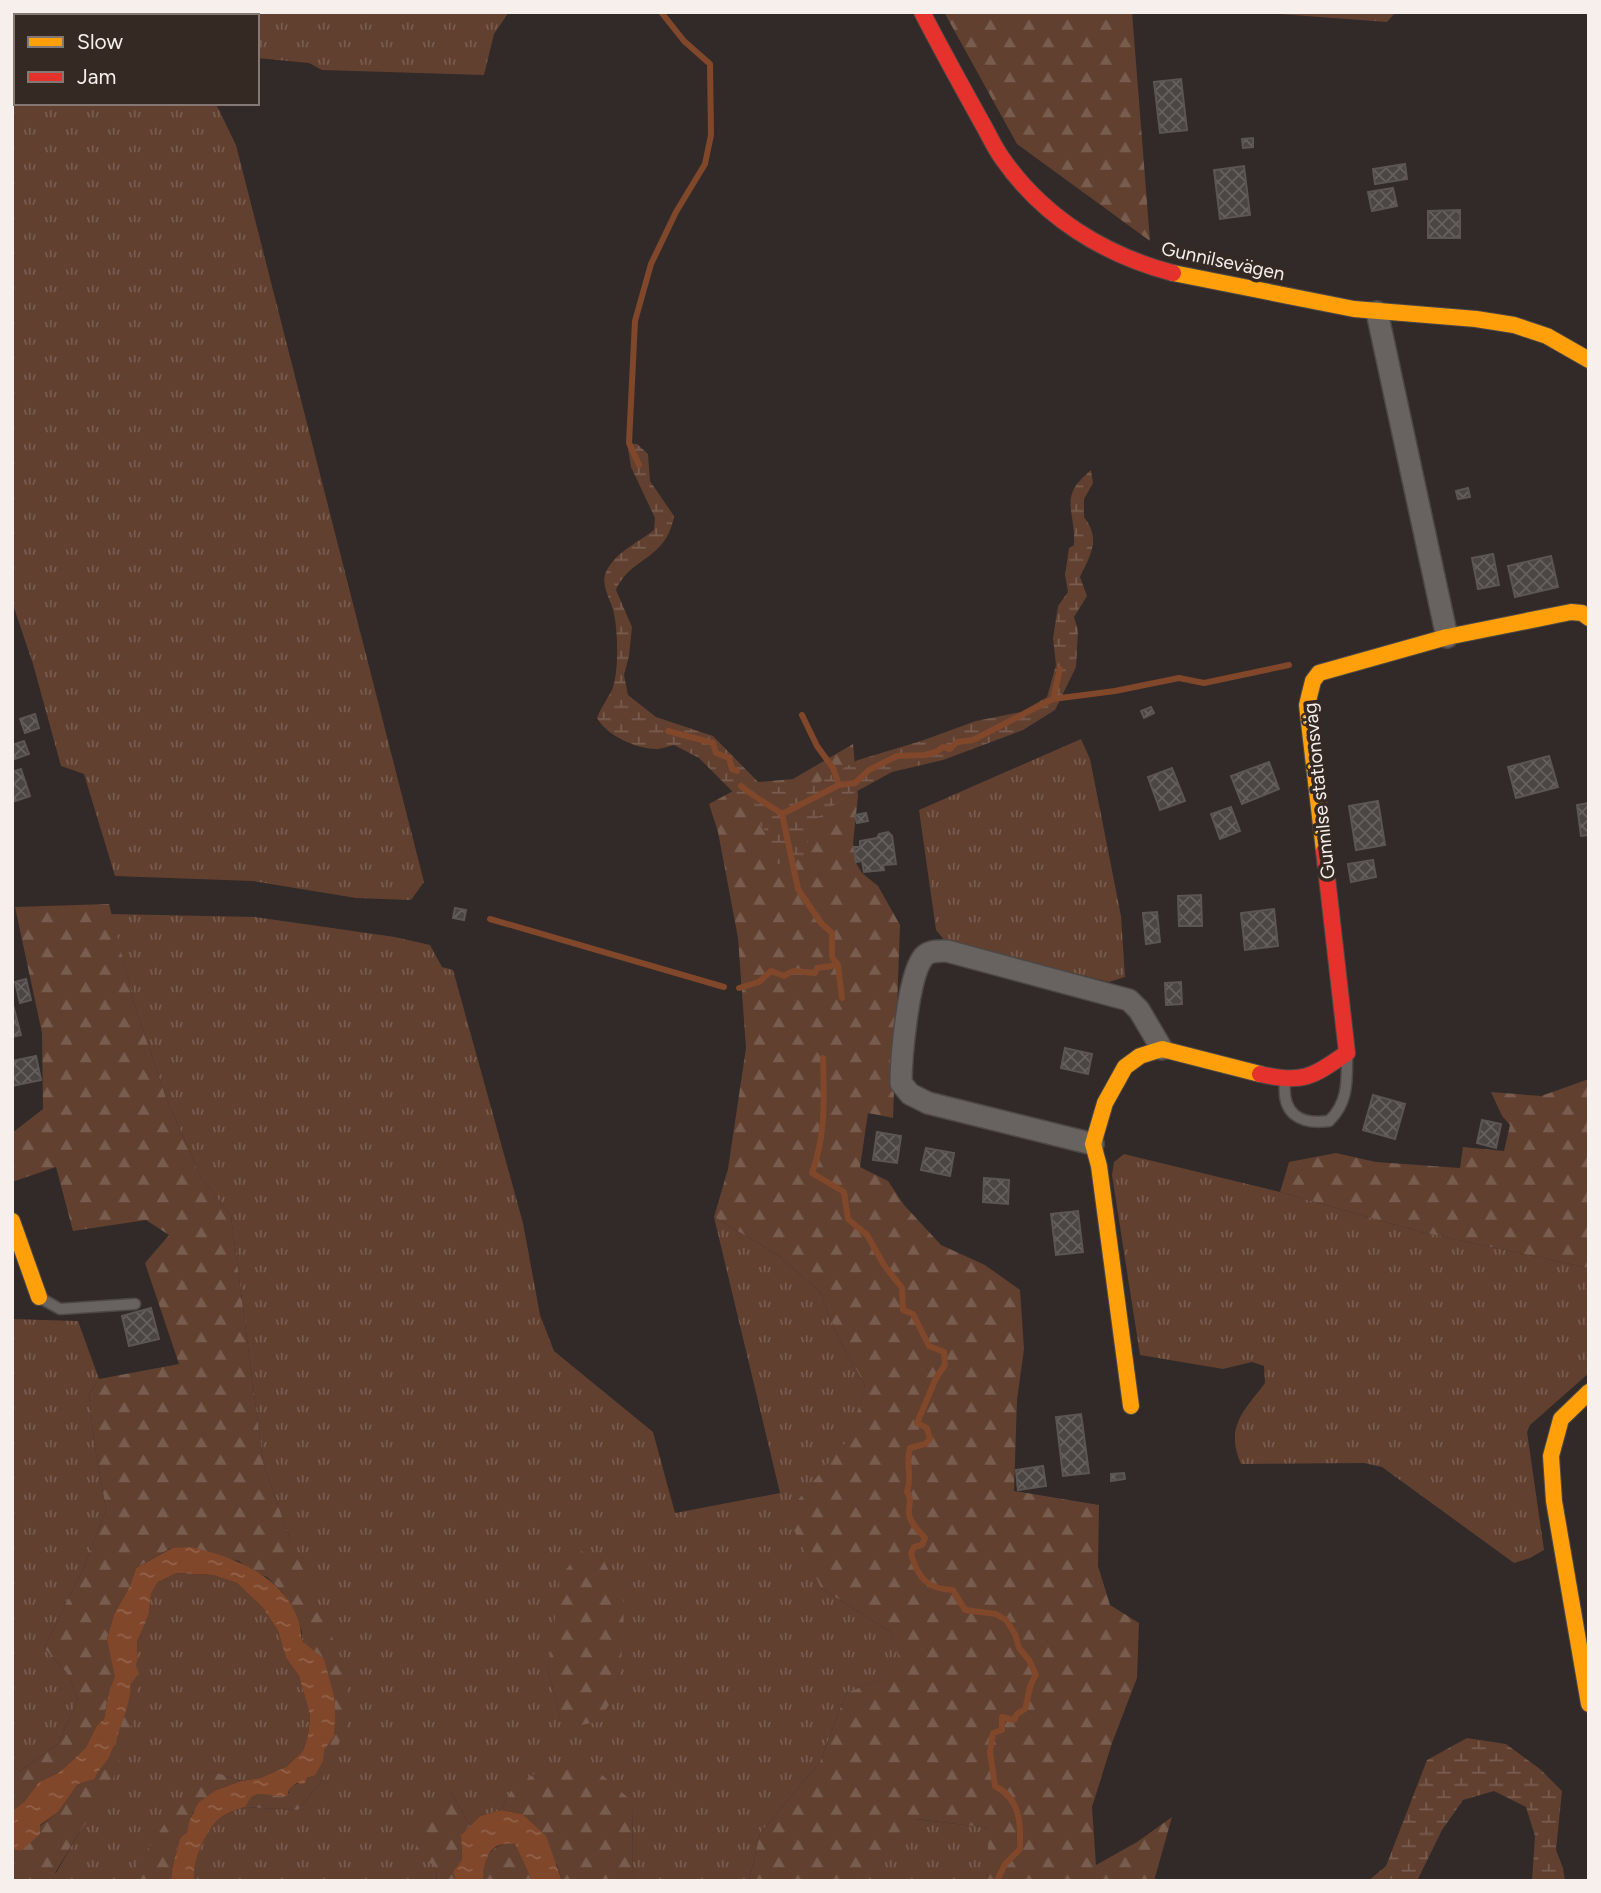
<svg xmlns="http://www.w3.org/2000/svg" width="1601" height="1893" font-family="Figtree,sans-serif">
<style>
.grass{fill:url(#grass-tufts);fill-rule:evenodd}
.forest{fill:url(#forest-firs)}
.wetland{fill:url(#wetland-marsh)}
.water{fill:url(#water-ripples)}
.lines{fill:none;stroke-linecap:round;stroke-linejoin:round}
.stream{stroke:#80472b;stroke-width:6}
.building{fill:url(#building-cross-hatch);stroke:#5b5553;stroke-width:2}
.lane-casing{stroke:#4d4846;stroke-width:13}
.street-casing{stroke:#4d4846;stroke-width:24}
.slow-casing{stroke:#4d4846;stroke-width:18}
.jam-casing{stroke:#4d4846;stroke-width:18}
.lane{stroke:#686360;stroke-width:10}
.street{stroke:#686360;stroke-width:21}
.slow{stroke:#ff9f0a;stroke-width:16}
.jam{stroke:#e5322d;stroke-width:16}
.labels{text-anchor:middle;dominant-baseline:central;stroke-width:7;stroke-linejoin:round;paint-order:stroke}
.street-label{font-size:19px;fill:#f7efec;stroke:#352924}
</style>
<defs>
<pattern id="grass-tufts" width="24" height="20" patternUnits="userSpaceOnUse" patternTransform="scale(1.75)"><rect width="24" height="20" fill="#614030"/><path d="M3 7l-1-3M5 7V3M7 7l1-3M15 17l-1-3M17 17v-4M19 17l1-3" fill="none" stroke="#785c4e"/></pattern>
<pattern id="forest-firs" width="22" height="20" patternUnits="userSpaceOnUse" patternTransform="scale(1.75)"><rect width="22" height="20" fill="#614030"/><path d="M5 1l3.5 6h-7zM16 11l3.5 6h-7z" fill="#785c4e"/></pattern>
<pattern id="wetland-marsh" width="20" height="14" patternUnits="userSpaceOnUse" patternTransform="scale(1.75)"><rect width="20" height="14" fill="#614030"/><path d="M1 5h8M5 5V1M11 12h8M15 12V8" fill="none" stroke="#785c4e"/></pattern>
<pattern id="water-ripples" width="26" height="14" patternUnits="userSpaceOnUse" patternTransform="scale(1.75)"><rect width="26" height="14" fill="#80472b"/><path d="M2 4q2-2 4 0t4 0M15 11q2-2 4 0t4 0" fill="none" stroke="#93624a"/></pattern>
<pattern id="building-cross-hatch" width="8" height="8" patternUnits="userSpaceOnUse" patternTransform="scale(1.75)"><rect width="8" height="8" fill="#4b4644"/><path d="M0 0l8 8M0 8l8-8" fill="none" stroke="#66615f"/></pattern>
</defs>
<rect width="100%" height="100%" fill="#312a28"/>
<path class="grass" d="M241 12H509L494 34 484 75 322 70 309 63 257 58V16H240Z
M12 84 16 85V103H214L218 108 236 145 424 882 411 900 356 898 253 881 115 876 84 774 61 766 33 664 12 602Z
M1081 739 1090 759 1121 916 1125 977 1109 982 945 941 936 930 919 810Z
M111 914 255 917 395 937 430 945 442 967 453 970 523 1223 540 1315 554 1351 653 1432 675 1513 780 1493 714 1217 778 1255 820 1292 836 1333 865 1385 851 1437 797 1501 821 1588 892 1633 903 1671 846 1693 820 1762 760 1833 749 1881H632L633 1802 510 1792 501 1810 480 1816 470 1826 450 1790 436 1868 437 1881H195C190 1865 207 1829 219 1819 226 1813 237 1809 246 1807L298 1810 322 1780 290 1539 263 1462 231 1216 201 1177 166 1098 134 1003ZM554 1633 560 1715 548 1671Z
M1124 1154 1280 1192 1421 1232 1589 1268V1373L1530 1425 1527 1432 1544 1550 1530 1558 1514 1563 1382 1467 1364 1463 1241 1464C1225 1427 1243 1412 1265 1383L1264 1366 1252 1362 1223 1369 1140 1355 1112 1175 1114 1162Z
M12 1319 78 1321 99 1379 89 1394 94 1442 106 1509 85 1565 44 1648 68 1674 78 1700 58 1744 20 1771 12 1766Z
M177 1573 213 1575 237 1583 263 1608 278 1631 286 1658 299 1676 310 1715 308 1735 303 1751 286 1767 260 1778 241 1781 212 1771 139 1864 132 1881H12L14 1860 56 1873 79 1833 138 1658 137 1642 149 1614 151 1594 158 1582Z
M915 1819 990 1828 986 1881H858Z"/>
<path class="forest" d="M944 12H1132L1150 241 1017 144Z
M1255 12H1396L1387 22Z
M853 744 858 796 853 843 856 863 862 873 878 886 900 925 893 1118 868 1113 860 1167 888 1181 904 1205 941 1245 985 1265 1020 1290 1024 1349 1017 1400 1014 1491 1099 1505 1098 1566 1110 1605 1139 1623 1137 1678 1112 1743 1092 1807 1096 1865 1137 1842 1172 1817 1154 1881H986L989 1828 916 1819 858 1881H749L760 1833 820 1762 846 1693 902 1671 892 1633 821 1588 794 1530 797 1501 850 1437 865 1385 836 1333 820 1292 778 1255 714 1217 728 1169 746 1048 738 938 718 832 709 804 748 783 793 779Z
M109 904 134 1003 166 1098 201 1177 231 1216 263 1462 290 1539 341 1658 351 1717 322 1780 298 1810 246 1807 248 1800 254 1794 289 1793 288 1789 315 1774 323 1761 324 1750 334 1736 335 1717 334 1696 324 1659 302 1641V1632L294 1612 283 1593 267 1577 250 1570 239 1561 171 1548 136 1568 129 1588 114 1614 107 1639 116 1677 109 1691 104 1719 97 1725 86 1747 73 1760 58 1773 39 1782 24 1802 12 1811V1766L20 1771 58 1744 78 1700 68 1674 44 1648 85 1565 106 1509 94 1442 89 1394 99 1379 179 1364 145 1263 169 1235 146 1220 73 1231 56 1167 12 1182V1133L43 1109 42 1033 15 907Z
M1589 1079V1268L1421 1232 1280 1192 1289 1162 1336 1153 1376 1162 1460 1168 1463 1147 1504 1151 1510 1125 1502 1116 1491 1092 1541 1096Z
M580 1551 602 1557 623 1600 624 1635 617 1692 598 1722 580 1725 560 1715 548 1671 560 1578Z
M139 1673 133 1721 110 1788 79 1833 55 1873 24 1871 12 1860V1850L21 1851 40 1826 58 1812 78 1784 95 1779C98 1770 103 1766 108 1759 111 1753 111 1749 116 1744 118 1726 132 1704 130 1686Z
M550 1762 602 1775 633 1802 632 1881H562L557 1865 522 1814 501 1810 510 1792Z
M212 1771 241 1781 216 1790 193 1812 187 1832 180 1838 172 1869 171 1881H132L138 1864 181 1799Z
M450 1790 470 1826 461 1835 462 1860 456 1880 437 1881 436 1868 415 1850 431 1803Z
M506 1843 515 1844 532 1881H483C483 1860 486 1850 506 1843Z"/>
<path class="wetland" d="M627 443 637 444 648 454 650 481 674 516C666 561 631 556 616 590L632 627 629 656 624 675 628 695 656 717 713 736 764 788 816 784 858 760 921 741 976 721 1021 712 1047 697 1056 665 1053 638 1058 606 1068 592 1065 575 1069 548 1074 545C1076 509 1057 498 1091 470L1093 483 1084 499V517C1101 539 1091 554 1080 577L1087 596 1074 617 1078 630 1076 667 1055 710 1023 730 943 760 892 772 839 801 813 822 803 858 775 865 767 833 739 798 699 758 674 745C669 746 662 749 657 749 637 749 607 736 597 718 601 707 607 700 612 690 619 673 618 632 614 614 611 598 598 584 608 568 618 551 639 542 654 530L655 518 631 467Z
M1467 1738 1506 1744 1540 1769 1562 1791 1556 1850 1563 1868 1565 1881H1532L1535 1836 1526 1807 1494 1791 1463 1800 1442 1830 1417 1881H1368L1386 1866 1427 1760Z"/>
<path class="water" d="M190 1547C239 1557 299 1583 302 1641L324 1659 334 1696 335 1717 334 1736 324 1750 323 1761 315 1775 307 1778 304 1784 297 1783 289 1789 287 1796C270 1799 253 1784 246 1807 237 1809 226 1813 219 1819 207 1829 190 1865 195 1881H171L172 1869 180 1838 187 1832 189 1822 198 1803 216 1790 241 1781 260 1778 286 1767 303 1751 308 1735 310 1715 299 1676 286 1658 278 1631 263 1608 237 1583 213 1575 177 1573 158 1582 151 1594 149 1614 137 1642 138 1658 136 1666 139 1673 130 1685C132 1704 118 1726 116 1744 111 1749 111 1753 108 1759 103 1766 98 1770 95 1779L78 1784 58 1812 40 1825V1834L21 1851 12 1850V1811L24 1802 39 1782 58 1773 73 1760 86 1747 97 1725 104 1719 109 1691 115 1677 107 1639 114 1614 129 1588 136 1568 172 1548Z
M501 1810 522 1814 546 1836 562 1881H532L515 1844C490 1840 483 1859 483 1881H456L453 1872 462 1860 461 1835 480 1816Z"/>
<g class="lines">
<path class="stream" d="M639 465 629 443 635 321 651 264 676 212 705 164 711 135 710 64 684 41 661 12
M1053 699 1060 669
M802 715 817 746 833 768 839 785
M668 731 713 743 716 753 729 758 732 769 737 771
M741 786C754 797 768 804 782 814L798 889 821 923 832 933V957L838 965 842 998
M782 814 839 785 855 783 869 770 897 756 925 755 936 752 943 747 950 749 957 742 973 740 1053 699 1115 691 1179 678 1204 683 1289 665
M490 919 724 987
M739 988 759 982 771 971 784 976 793 971 815 973 817 968 838 965
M823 1058C824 1098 826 1135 812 1173L844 1192 848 1219 867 1235 884 1265 902 1288 903 1310 913 1314 929 1346 944 1352 945 1365 936 1378 917 1423 927 1428 930 1439 925 1444 910 1448C905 1467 913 1473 907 1492 913 1501 908 1504 909 1514 910 1523 919 1531 925 1538L922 1545 914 1547 911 1554C918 1578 927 1589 953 1590L965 1610 996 1614 1006 1620 1015 1634 1019 1648 1029 1660 1036 1675C1028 1685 1029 1697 1025 1709L1017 1714 1014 1720 1002 1717V1730L993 1733 990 1752 995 1786C1020 1799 1021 1822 1020 1849L1005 1864 997 1881"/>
</g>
<path class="building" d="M1181 79 1187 130 1160 133 1154 82Z
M1253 138V147L1243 148 1242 139Z
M1405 164 1407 179 1375 184 1373 169Z
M1244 166 1250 215 1220 219 1214 170Z
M1393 188 1397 206 1372 211 1368 192Z
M1460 210V238H1428V211Z
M1468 488 1470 497 1458 499 1456 491Z
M1493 554 1499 585 1478 589 1472 558Z
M1551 556 1558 587 1515 597 1508 566Z
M1151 707 1154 713 1144 718 1141 711Z
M35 714 39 728 25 733 20 719Z
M24 741 29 754 12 760V745Z
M1549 756 1558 787 1516 798 1508 767Z
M1269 762 1279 789 1242 804 1231 776Z
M1172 768 1185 801 1160 810 1148 777Z
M21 769 30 796 12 802V772Z
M1378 801 1385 845 1356 850 1349 806Z
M1589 803V835L1581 836 1577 805Z
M1231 807 1240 831 1220 839 1211 814Z
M866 813 868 821 857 823 855 815Z
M888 832 892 836 896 864 883 865 884 870 864 872 862 861 856 862 854 847H860V841L877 838 879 834Z
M1373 860 1376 877 1351 882 1348 864Z
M1201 895 1202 926H1179L1178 896Z
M455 908 466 910 464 920 453 918Z
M1274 909 1278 946 1245 950 1241 913Z
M1157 912 1160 942 1146 944 1143 913Z
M26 979 31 1000 20 1003 15 982Z
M1181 982 1182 1004 1166 1005 1165 983Z
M12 1001 21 1035 12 1037Z
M1065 1048 1092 1054 1088 1074 1061 1068Z
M36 1056 41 1080 12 1086V1061Z
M1373 1095 1405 1104 1395 1139 1363 1130Z
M1482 1120 1501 1124 1496 1148 1477 1143Z
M877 1132 901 1136 897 1163 873 1160Z
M926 1148 954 1153 950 1176 921 1170Z
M984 1178 1009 1180 1008 1204 983 1202Z
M1078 1211 1083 1252 1056 1255 1051 1214Z
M151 1308 159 1339 129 1346 122 1316Z
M1081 1414 1089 1473 1063 1476 1056 1417Z
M1043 1466 1046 1486 1018 1490 1016 1470Z
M1124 1473 1125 1479 1111 1481V1474Z"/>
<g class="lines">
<g class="lane-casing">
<path id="lane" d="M1285 1083C1282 1113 1299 1125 1329 1121 1348 1103 1347 1082 1347 1057
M42 1299 60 1309 135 1304"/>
</g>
<g class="street-casing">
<path id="street" d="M1377 312 1447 637
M1093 1144 928 1103 910 1094 901 1083C901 1058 908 979 922 959 927 950 938 951 947 951L1129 1000 1139 1010 1162 1049"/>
</g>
<g class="slow-casing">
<path id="slow" d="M1173 273 1354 309 1476 319 1514 325 1547 336 1589 360
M1324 851 1307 705 1313 681 1319 673 1447 637 1571 612 1582 613 1589 618
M12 1221 39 1297
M1589 1392 1561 1419 1551 1456 1554 1501 1589 1704
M1131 1406 1099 1166 1093 1144 1105 1103 1125 1067 1140 1056 1162 1049 1260 1074"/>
</g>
<g class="jam-casing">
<path id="jam" d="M922 12C941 49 961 85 981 121 988 133 994 147 1002 158 1043 217 1104 255 1173 273
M1260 1074C1303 1084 1312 1077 1347 1053L1324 851"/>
</g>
<use href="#lane" class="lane"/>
<use href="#street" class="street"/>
<use href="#slow" class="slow"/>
<use href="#jam" class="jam"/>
</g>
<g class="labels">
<g class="street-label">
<text transform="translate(1223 261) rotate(12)">Gunnilsevägen</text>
<text transform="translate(1319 791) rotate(-96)">Gunnilse stationsväg</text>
</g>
</g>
<rect width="1601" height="1893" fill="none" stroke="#f7efec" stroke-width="28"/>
<rect x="14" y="14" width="245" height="91" fill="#352924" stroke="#837874" stroke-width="2"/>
<rect x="28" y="37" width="35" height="10" fill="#ff9f0a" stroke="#837874" stroke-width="2"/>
<text x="77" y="49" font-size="21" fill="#f7efec">Slow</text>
<rect x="28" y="72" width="35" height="10" fill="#e5322d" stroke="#837874" stroke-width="2"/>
<text x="77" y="84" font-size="21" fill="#f7efec">Jam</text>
</svg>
